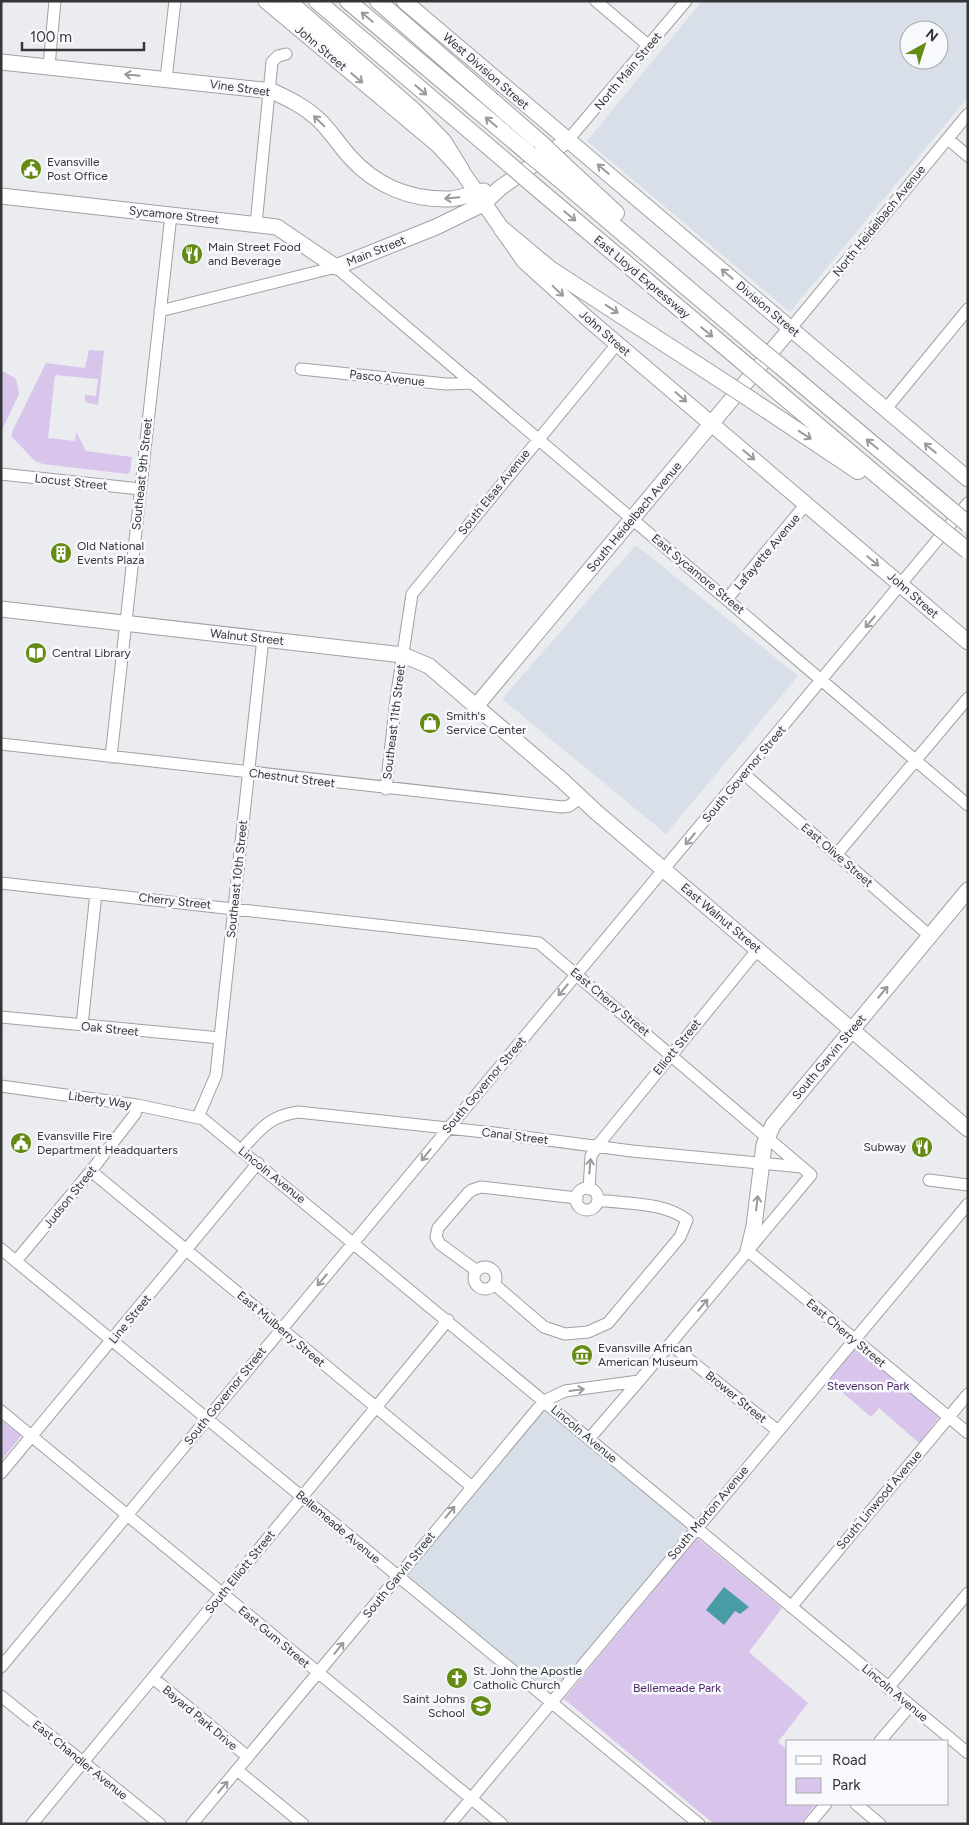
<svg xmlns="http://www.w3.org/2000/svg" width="969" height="1825" font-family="Figtree,sans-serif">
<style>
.built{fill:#d8dfe8;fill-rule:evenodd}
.green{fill:#d9c4ec}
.water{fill:#489ca5}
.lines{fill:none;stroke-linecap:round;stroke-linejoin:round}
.minor-casing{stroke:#9fa1a3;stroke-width:13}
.major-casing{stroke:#9fa1a3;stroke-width:17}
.highway-casing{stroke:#9fa1a3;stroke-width:18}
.minor{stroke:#fff;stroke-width:11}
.major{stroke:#fff;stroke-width:15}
.highway{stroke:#fff;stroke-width:16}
.highway-bridge-casing{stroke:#9fa1a3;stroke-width:18;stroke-linecap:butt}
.highway-bridge{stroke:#fff;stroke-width:16}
.oneway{stroke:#9a9a9a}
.labels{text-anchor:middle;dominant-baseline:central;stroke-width:5;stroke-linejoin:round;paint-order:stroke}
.street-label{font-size:12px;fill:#343536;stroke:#f7f9fc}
.poi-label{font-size:12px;fill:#343536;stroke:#f7f9fc;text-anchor:start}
.park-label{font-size:12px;fill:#4f2a6b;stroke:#f7f9fc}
</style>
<rect width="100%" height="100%" fill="#eaecef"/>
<path class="built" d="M702 1H961L968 7V97L790 312 587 141ZM909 30H939V60H909Z
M636 545 798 676 666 834 502 699Z
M543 1405 690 1529 551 1699 401 1576Z"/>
<path class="green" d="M89 350 104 351 98 405 85 402V395L96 396 98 379 55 375 48 438 75 441 76 432 86 451 132 457 130 472 127 474 43 464 35 461 12 437V432L46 363 85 368Z
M1 370 16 379 19 394 1 432Z
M855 1347 939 1417 919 1443 879 1408 871 1417 829 1381Z
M1 1420 21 1436 1 1461Z
M697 1538 782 1608 749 1652 808 1703 778 1742 788 1750V1804H816L800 1824H714L564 1699Z"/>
<path class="water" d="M724 1587 749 1607 740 1614 735 1611 724 1625 706 1610Z"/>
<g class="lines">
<g class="minor-casing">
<path id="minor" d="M596 1 649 46
M49 66 55 1
M166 79 175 1
M948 139 968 156
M568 140 686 1
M256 224 272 62 278 56 286 54
M160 311 336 267 968 805
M791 328 968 114
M301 369 446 384 473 383
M885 410 968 309
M1 474 140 489
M727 599 806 504
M1 744 562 807 569 806 580 798
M111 757 171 215
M744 774 930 936
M386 789 396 699 412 594 617 344
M836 855 968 698
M1 883 539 943 811 1175 639 1381 565 1391 544 1401 192 1824
M1 1017 220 1038
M82 1025 96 893
M1 1086 137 1105 203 1119 968 1753
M198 1117 216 1075 263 638
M241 1150C260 1130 269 1116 298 1112L494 1133 632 1151 802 1167
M91 1171 471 1486
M929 1180 968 1185
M576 1199a11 11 0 1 1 22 0a11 11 0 1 1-22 0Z
M589 1189 591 1156 598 1145 758 949
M1 1249 699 1824
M748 1251 968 1433
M16 1261 91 1171 135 1114 137 1105
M474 1278a11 11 0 1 1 22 0a11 11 0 1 1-22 0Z
M477 1271 440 1244 436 1237 438 1228 468 1193 472 1190 481 1187 577 1198
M494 1284 544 1327 565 1334 588 1332 608 1323 680 1237 687 1220C664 1202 627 1204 598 1200
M670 1344 778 1431
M1 1411 502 1824
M589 1439 639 1381
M1 1473 258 1163
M791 1607 968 1394
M1 1667 968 503
M153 1678 248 1757
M888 1688 968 1593
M1 1696 160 1824
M880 1741 910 1706
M237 1770 303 1824
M856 1804 880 1824
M32 1824 448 1320
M450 1824 968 1204
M809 1824 826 1804"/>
</g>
<g class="major-casing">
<path id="major" d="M266 1 438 145 461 170 524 261 588 319 968 642
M404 1 968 479
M1 62 272 91C289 99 304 106 318 119 330 130 339 145 350 157 376 186 411 200 450 199 462 198 472 193 484 191
M1 196 277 227 336 267 436 227 483 204 500 188 568 140
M1 609 403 655 429 666 563 781 596 812 968 1129
M477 705 791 328
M748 1251 754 1226 764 1145 773 1125 968 890"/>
</g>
<g class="highway-casing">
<path id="highway" d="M288 1 413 110 443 141 461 170
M317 1 510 165
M348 1 528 153
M378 1 542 144
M563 164 616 213
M551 172 758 348
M532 184 744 363
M502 229 550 269 730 386
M779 365 950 509
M765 381 936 525
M750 399 858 471"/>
</g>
<use href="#minor" class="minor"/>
<use href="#major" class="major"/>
<use href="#highway" class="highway"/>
<g class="highway-bridge-casing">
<path id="highway-bridge" d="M542 144 563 164
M528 153 551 172
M510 165 532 184
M758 348 779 365
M744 363 765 381
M730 386 750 399
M950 509 968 524
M936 525 968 551"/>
</g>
<use href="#highway-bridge" class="highway-bridge"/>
</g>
<defs><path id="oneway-shaft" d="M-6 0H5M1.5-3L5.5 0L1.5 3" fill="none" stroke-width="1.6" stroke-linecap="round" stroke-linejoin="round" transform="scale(1.25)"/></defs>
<g class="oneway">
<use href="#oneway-shaft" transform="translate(367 17) rotate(-140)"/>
<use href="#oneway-shaft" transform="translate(132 75) rotate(-174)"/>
<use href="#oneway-shaft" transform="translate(357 78) rotate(40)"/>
<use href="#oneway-shaft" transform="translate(421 90) rotate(40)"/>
<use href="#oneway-shaft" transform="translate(319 121) rotate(-136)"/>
<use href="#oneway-shaft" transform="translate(491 122) rotate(-140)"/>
<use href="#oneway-shaft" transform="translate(603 169) rotate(-140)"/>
<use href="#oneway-shaft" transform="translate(452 198) rotate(175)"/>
<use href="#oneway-shaft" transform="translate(570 216) rotate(40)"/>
<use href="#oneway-shaft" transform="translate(727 274) rotate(-140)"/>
<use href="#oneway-shaft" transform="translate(558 291) rotate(43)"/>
<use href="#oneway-shaft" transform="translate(612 309) rotate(33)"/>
<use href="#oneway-shaft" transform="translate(707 332) rotate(40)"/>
<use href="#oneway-shaft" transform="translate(681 397) rotate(41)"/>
<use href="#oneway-shaft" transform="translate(805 435) rotate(33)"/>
<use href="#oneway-shaft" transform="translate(872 444) rotate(-140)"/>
<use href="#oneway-shaft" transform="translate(930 448) rotate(-140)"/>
<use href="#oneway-shaft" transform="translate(749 455) rotate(40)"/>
<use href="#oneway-shaft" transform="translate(873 561) rotate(40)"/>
<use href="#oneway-shaft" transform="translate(870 622) rotate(130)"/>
<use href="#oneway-shaft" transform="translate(690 839) rotate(130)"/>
<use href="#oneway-shaft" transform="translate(563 990) rotate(130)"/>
<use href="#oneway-shaft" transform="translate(883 992) rotate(-50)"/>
<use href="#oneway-shaft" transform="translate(426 1155) rotate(129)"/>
<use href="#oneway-shaft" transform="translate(590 1166) rotate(-85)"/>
<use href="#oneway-shaft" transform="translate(757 1203) rotate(-83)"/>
<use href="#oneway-shaft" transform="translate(322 1280) rotate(130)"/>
<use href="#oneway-shaft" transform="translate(703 1305) rotate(-50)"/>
<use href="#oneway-shaft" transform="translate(577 1390) rotate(-8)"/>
<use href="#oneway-shaft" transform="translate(450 1512) rotate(-51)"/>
<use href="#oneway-shaft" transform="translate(339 1648) rotate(-51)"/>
<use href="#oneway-shaft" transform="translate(223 1787) rotate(-50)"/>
</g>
<defs>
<g id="civic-disc" transform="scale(1.125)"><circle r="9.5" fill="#658b15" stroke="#f7f9fc"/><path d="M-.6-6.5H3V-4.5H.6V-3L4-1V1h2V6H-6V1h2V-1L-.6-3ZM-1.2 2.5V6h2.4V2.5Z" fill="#fff"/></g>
<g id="restaurant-disc" transform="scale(1.125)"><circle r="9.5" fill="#658b15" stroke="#f7f9fc"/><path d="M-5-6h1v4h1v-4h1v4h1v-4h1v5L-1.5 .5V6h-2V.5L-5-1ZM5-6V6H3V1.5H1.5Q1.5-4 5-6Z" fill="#fff"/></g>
<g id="building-disc" transform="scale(1.125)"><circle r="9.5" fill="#658b15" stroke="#f7f9fc"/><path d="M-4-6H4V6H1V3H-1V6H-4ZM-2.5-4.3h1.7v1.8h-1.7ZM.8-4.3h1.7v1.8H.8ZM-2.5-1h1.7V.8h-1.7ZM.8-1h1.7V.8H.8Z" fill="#fff"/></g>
<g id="library-disc" transform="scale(1.125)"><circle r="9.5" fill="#658b15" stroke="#f7f9fc"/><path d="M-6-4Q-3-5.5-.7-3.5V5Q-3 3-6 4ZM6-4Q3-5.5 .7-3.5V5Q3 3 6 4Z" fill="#fff"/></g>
<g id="shop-disc" transform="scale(1.125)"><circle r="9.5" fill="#658b15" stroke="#f7f9fc"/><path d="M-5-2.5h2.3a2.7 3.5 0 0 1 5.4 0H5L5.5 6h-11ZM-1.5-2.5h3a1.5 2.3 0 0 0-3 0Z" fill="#fff"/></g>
<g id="museum-disc" transform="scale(1.125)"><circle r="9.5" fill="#658b15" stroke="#f7f9fc"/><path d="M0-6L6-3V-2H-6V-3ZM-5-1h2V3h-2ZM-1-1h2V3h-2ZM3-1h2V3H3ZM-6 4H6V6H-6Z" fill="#fff"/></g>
<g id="church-disc" transform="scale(1.125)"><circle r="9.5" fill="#658b15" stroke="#f7f9fc"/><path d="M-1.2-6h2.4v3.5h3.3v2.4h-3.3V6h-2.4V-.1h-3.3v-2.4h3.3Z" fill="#fff"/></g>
<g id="school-disc" transform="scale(1.125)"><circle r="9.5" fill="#658b15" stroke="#f7f9fc"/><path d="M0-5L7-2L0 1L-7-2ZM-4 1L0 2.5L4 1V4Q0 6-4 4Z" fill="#fff"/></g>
</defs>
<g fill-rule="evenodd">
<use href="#civic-disc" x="31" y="169"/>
<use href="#restaurant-disc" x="192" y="254"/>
<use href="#building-disc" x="61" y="553"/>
<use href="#library-disc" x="36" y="653"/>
<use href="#shop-disc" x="430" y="723"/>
<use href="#civic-disc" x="21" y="1143"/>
<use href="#restaurant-disc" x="922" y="1147"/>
<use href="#museum-disc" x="582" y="1355"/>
<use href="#church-disc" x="457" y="1678"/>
<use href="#school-disc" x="481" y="1706"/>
</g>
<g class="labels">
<g class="street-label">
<text transform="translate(321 48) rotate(40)">John Street</text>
<text transform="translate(486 71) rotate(41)">West Division Street</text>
<text transform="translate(628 71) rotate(-50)">North Main Street</text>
<text transform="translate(240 88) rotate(8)">Vine Street</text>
<text transform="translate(174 215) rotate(6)">Sycamore Street</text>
<text transform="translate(879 221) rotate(-51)">North Heidelbach Avenue</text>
<text transform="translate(376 251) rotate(-22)">Main Street</text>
<text transform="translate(642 277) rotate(40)">East Lloyd Expressway</text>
<text transform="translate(768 309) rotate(40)">Division Street</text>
<text transform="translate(605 333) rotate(41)">John Street</text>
<text transform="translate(387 378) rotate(6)">Pasco Avenue</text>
<text transform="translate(142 474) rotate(-84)">Southeast 9th Street</text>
<text transform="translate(71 482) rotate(6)">Locust Street</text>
<text transform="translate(494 492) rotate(-51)">South Elsas Avenue</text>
<text transform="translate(634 517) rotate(-50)">South Heidelbach Avenue</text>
<text transform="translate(767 552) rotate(-50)">Lafayette Avenue</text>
<text transform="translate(698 574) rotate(40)">East Sycamore Street</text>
<text transform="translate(913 595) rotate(41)">John Street</text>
<text transform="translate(247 637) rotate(6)">Walnut Street</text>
<text transform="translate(394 722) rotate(-83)">Southeast 11th Street</text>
<text transform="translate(744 774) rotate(-50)">South Governor Street</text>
<text transform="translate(292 778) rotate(7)">Chestnut Street</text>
<text transform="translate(837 855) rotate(41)">East Olive Street</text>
<text transform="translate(237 879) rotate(-84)">Southeast 10th Street</text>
<text transform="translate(175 901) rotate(6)">Cherry Street</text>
<text transform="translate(721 918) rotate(40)">East Walnut Street</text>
<text transform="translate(610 1002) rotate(40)">East Cherry Street</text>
<text transform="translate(110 1029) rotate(6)">Oak Street</text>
<text transform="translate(677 1047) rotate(-51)">Elliott Street</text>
<text transform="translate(829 1057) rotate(-50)">South Garvin Street</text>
<text transform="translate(484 1085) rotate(-50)">South Governor Street</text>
<text transform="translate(100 1100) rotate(8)">Liberty Way</text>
<text transform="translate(515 1136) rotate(7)">Canal Street</text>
<text transform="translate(272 1175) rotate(39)">Lincoln Avenue</text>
<text transform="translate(70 1197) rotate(-51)">Judson Street</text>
<text transform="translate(130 1319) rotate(-51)">Line Street</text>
<text transform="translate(281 1329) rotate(40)">East Mulberry Street</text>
<text transform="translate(846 1333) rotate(40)">East Cherry Street</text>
<text transform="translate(225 1396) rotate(-51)">South Governor Street</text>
<text transform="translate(736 1397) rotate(39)">Brower Street</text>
<text transform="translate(584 1434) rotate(40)">Lincoln Avenue</text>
<text transform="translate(879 1500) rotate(-50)">South Linwood Avenue</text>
<text transform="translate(708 1513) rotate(-50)">South Morton Avenue</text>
<text transform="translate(338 1527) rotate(40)">Bellemeade Avenue</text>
<text transform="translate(240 1572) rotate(-51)">South Elliott Street</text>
<text transform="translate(399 1575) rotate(-51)">South Garvin Street</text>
<text transform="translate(274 1637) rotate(40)">East Gum Street</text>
<text transform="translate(895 1693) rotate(40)">Lincoln Avenue</text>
<text transform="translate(200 1718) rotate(40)">Bayard Park Drive</text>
<text transform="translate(80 1760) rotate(39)">East Chandler Avenue</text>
</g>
<g class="poi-label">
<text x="47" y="162">Evansville<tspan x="47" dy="14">Post Office</tspan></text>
<text x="208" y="247">Main Street Food<tspan x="208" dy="14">and Beverage</tspan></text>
<text x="77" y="546">Old National<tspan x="77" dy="14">Events Plaza</tspan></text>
<text x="52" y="653">Central Library</text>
<text x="446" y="716">Smith's<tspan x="446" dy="14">Service Center</tspan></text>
<text x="37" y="1136">Evansville Fire<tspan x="37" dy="14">Department Headquarters</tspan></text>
<text x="906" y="1147" text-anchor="end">Subway</text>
<text x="598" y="1348">Evansville African<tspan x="598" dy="14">American Museum</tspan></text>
<text x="473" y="1671">St. John the Apostle<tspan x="473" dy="14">Catholic Church</tspan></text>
<text x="465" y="1699" text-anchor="end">Saint Johns<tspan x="465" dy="14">School</tspan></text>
</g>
<g class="park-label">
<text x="868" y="1386">Stevenson Park</text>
<text x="677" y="1688">Bellemeade Park</text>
</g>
</g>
<rect width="969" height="1825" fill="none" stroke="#343536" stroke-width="5"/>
<rect x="786" y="1740" width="162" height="65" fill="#f7f9fc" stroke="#a9abad"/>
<rect x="796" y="1756" width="25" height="8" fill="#ffffff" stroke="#a9abad"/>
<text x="832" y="1765" font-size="15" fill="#343536">Road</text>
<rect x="796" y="1778" width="25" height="15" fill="#d9c4ec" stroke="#a9abad"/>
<text x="832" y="1790" font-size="15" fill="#343536">Park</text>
<g transform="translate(924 45) rotate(39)"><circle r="24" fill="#f7f9fc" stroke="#a9abad"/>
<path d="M0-4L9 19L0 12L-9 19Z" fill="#658b15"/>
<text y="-8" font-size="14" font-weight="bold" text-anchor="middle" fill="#343536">N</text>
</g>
<path d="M22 42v8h122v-8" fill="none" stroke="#343536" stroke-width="2.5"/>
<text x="30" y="42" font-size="15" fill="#343536" stroke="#f7f9fc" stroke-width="4" paint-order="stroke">100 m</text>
</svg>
